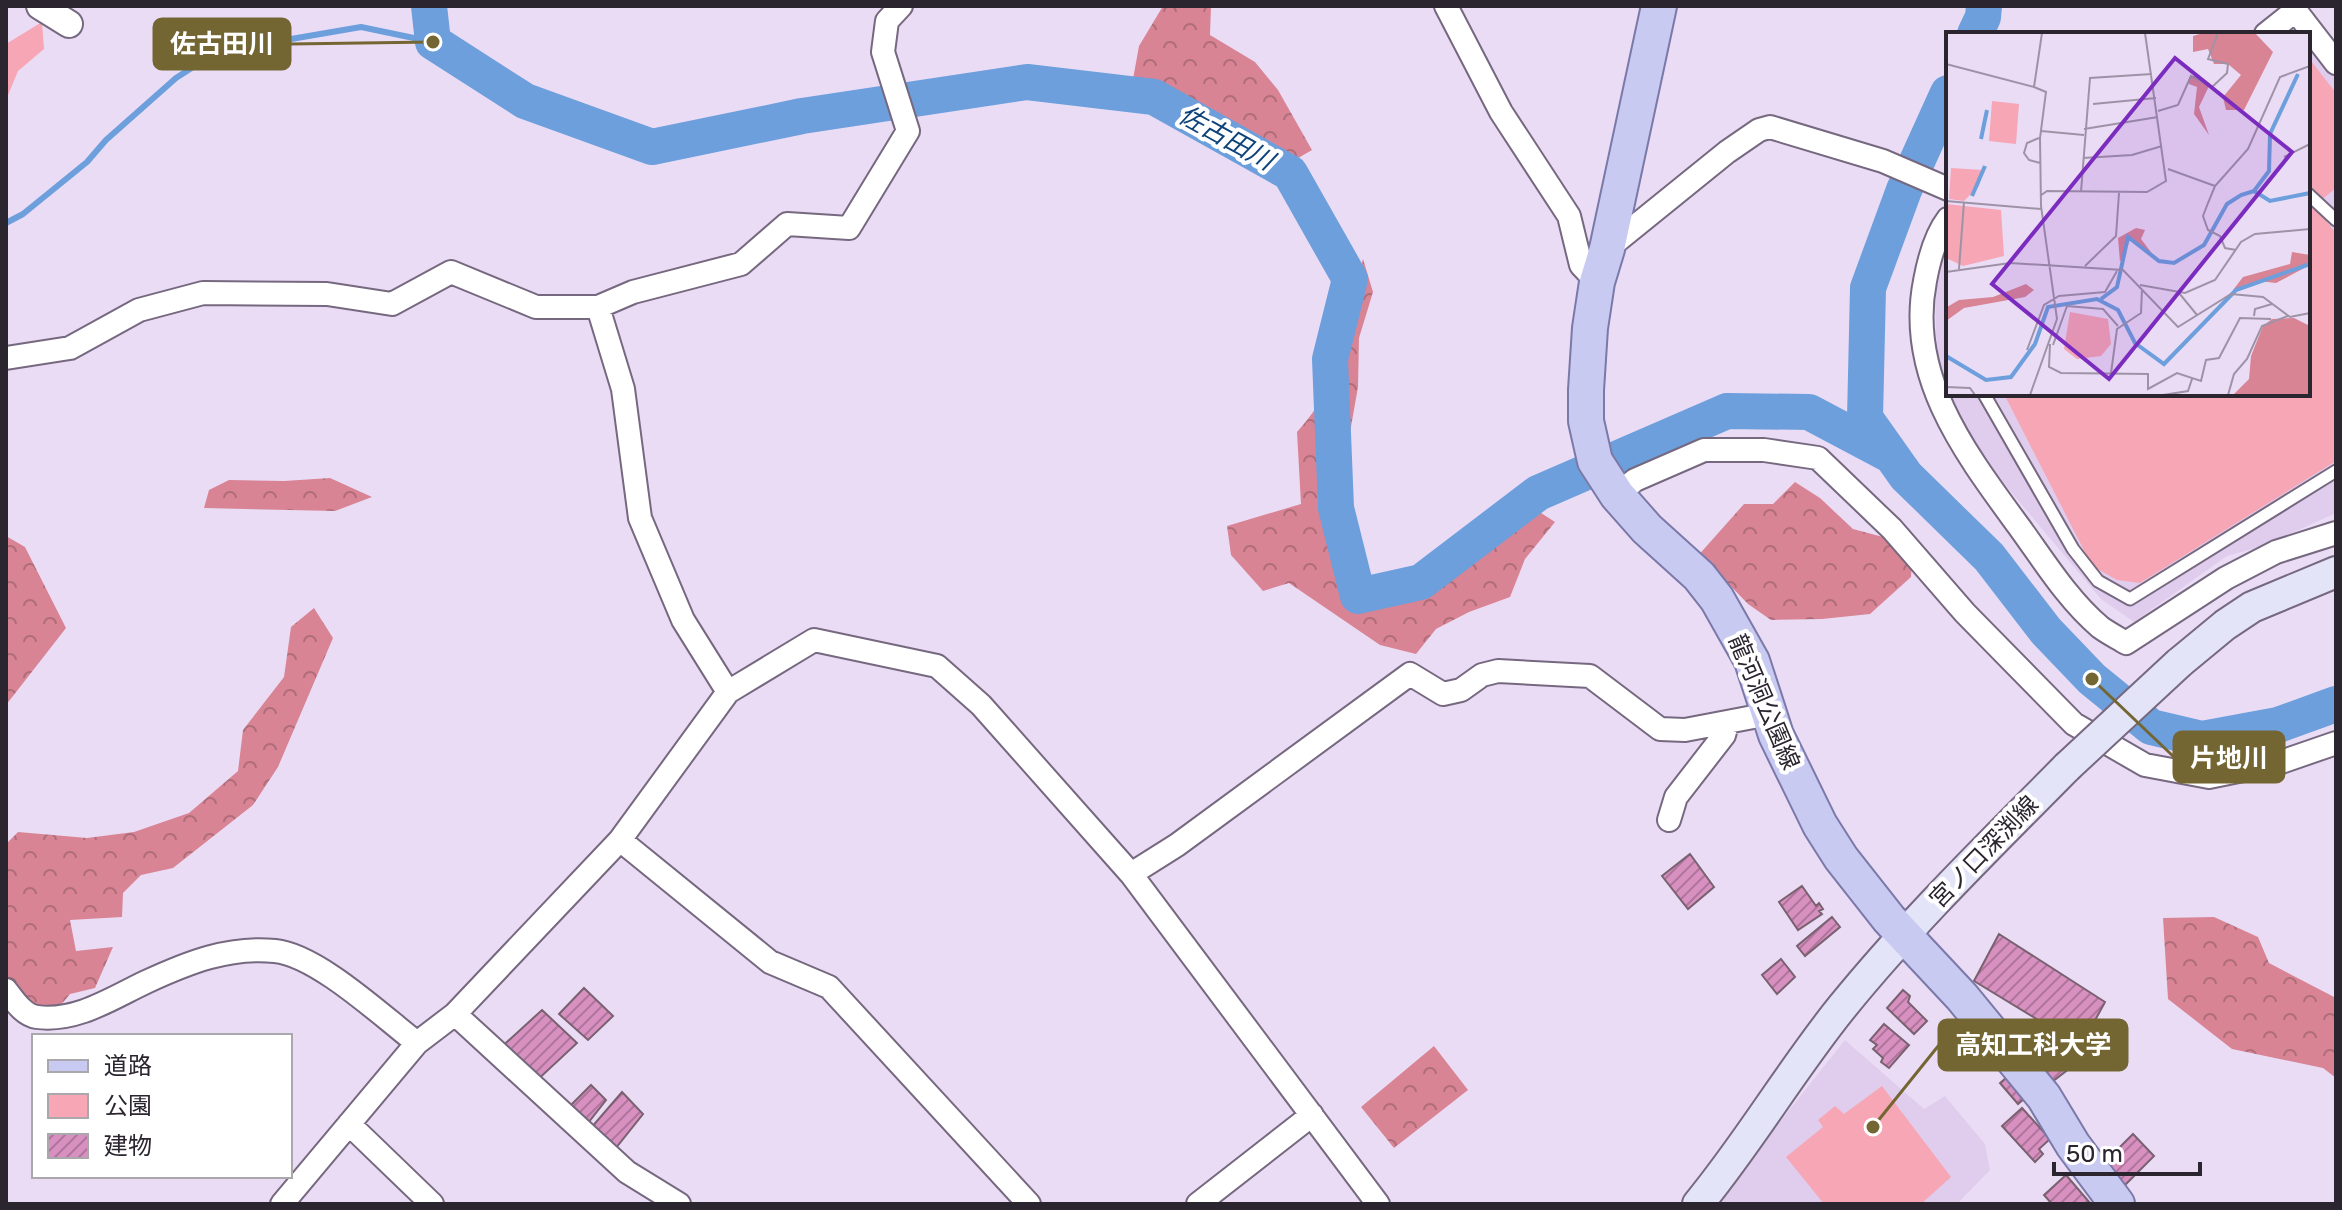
<svg xmlns="http://www.w3.org/2000/svg" width="2342" height="1210" font-family="Rubik,'Noto Sans JP',sans-serif">
<style>
.built{fill:#e0cdee}
.green{fill:#f6a6b4}
.forest{fill:url(#forest-crowns)}
.lines{fill:none;stroke-linecap:round;stroke-linejoin:round}
.stream{stroke:#6c9fdc;stroke-width:6}
.river{stroke:#6c9fdc;stroke-width:36}
.building{fill:url(#building-hatch);stroke:#796170;stroke-width:2}
.service-casing{stroke:#75687f;stroke-width:15}
.minor-casing{stroke:#75687f;stroke-width:26}
.tertiary-casing{stroke:#75687f;stroke-width:30}
.secondary-casing{stroke:#75687f;stroke-width:34}
.primary-casing{stroke:#7a79a8;stroke-width:38}
.service{stroke:#fff;stroke-width:11}
.minor{stroke:#fff;stroke-width:22}
.tertiary{stroke:#fff;stroke-width:26}
.secondary{stroke:#e4e4f8;stroke-width:30}
.primary{stroke:#c8caf2;stroke-width:34}
.secondary-bridge-casing{stroke:#75687f;stroke-width:34;stroke-linecap:butt}
.secondary-bridge{stroke:#e4e4f8;stroke-width:30}
.labels{text-anchor:middle;dominant-baseline:central;stroke-width:8;stroke-linejoin:round;paint-order:stroke}
.street-label{font-size:24px;fill:#2b252f;stroke:#fff}
.water-label{font-size:26px;font-style:italic;fill:#0d437a;stroke:#fff}
.inset-river{fill:none;stroke:#6c9fdc;stroke-width:4}
.inset-road{fill:none;stroke:#9e93a6;stroke-width:2}
.view{fill:#7b2cbf;fill-opacity:0.15;stroke:#7b2cbf;stroke-width:4}
.inset-edge{fill:none;stroke:#2b252f;stroke-width:4}
.leader{fill:none;stroke:#746633;stroke-width:3}
.callout-dot{fill:#746633;stroke:#fff;stroke-width:3}
.callout{fill:#746633;stroke:#746633;stroke-width:3}
.callout-label{font-size:26px;text-anchor:middle;font-weight:bold;fill:#fff}
</style>
<defs>
<pattern id="forest-crowns" width="20" height="18" patternUnits="userSpaceOnUse" patternTransform="scale(2)"><rect width="20" height="18" fill="#d88494"/><path d="M2 6a3 3 0 1 1 6 0M12 15a3 3 0 1 1 6 0" fill="none" stroke="#af6c79"/></pattern>
<pattern id="building-hatch" width="6" height="6" patternUnits="userSpaceOnUse" patternTransform="scale(2)"><rect width="6" height="6" fill="#d790c0"/><path d="M-1 1l2-2M0 6l6-6M5 7l2-2" fill="none" stroke="#af759c"/></pattern>
</defs>
<rect width="100%" height="100%" fill="#ebdcf6"/>
<path class="built" d="M2308 44 2336 79V513L2263 546 2227 556 2134 622 2101 599 1974 448 1944 398 1936 336 1935 273 1948 238V394H2308Z
M1845 1040 1924 1109 1945 1096 1985 1144 1990 1170 1957 1204H1714Z"/>
<path class="green" d="M42 22 44 49 18 71 6 100V44Z
M2308 57 2336 93V188L2320 201 2308 186Z
M2308 204 2319 212 2336 233V461L2140 583 2117 580 2092 566 2004 394H2308Z
M1882 1086 1951 1177 1921 1204H1824L1786 1157 1823 1127 1818 1120 1835 1106 1844 1114Z"/>
<path class="forest" d="M1163 6H1211L1210 35 1255 62 1278 90 1312 150 1293 161 1254 151 1204 115 1133 79 1139 46Z
M1363 259 1373 292 1359 338 1358 387 1349 438 1340 473 1342 526 1350 568 1371 595C1427 584 1480 559 1516 513L1538 511 1555 522 1525 559 1510 597 1469 612 1436 629 1416 654 1380 645 1289 583 1263 591 1231 555 1227 526 1301 504 1297 432C1345 381 1344 322 1363 259Z
M330 478 372 497 335 511 204 508 209 490 229 480 284 481Z
M1795 482 1820 498 1853 529 1913 545 1911 577 1870 614 1822 619 1771 620 1748 604 1720 575 1696 558 1744 504H1773Z
M6 536 25 547 66 628 6 705Z
M314 608 333 638 278 767 253 805 173 868 141 875 123 893 122 917 70 920 76 951 113 947 95 988 70 994 46 1023 6 986V844L18 832 87 838 134 832 189 813 238 771 243 730 284 677 291 627Z
M2214 917 2258 937 2269 963 2336 998V1078L2323 1068 2232 1049 2168 999 2163 918Z
M1434 1046 1468 1090 1394 1148 1361 1107Z"/>
<g class="lines">
<path class="stream" d="M6 223 23 214 87 162 106 140 176 78 207 58 233 49 361 27 433 42"/>
<path class="river" d="M429 6 433 42 525 101 652 147 802 116 1027 82 1154 97 1290 173 1350 279 1330 359 1336 508 1358 596 1421 582 1538 493 1727 411 1809 412 1892 456
M1975 34 1983 17 1984 6
M1948 93 1904 190 1868 288 1865 418 1906 476 1989 557 2046 631 2092 679 2151 727 2202 739 2278 725 2336 704"/>
</g>
<path class="building" d="M1690 854 1714 887 1688 909 1662 876Z
M1802 886 1816 906 1819 903 1823 909 1819 911 1822 914 1798 930 1779 902Z
M1832 917 1840 927 1805 956 1797 946Z
M1999 934 2105 1002 2081 1046 1974 981Z
M1781 959 1795 977 1777 994 1762 975Z
M584 988 613 1016 588 1040 559 1014Z
M1903 990 1910 996 1908 1002 1927 1021 1914 1034 1887 1008Z
M542 1010 577 1043 532 1085 496 1052Z
M1884 1024 1909 1045 1889 1068 1881 1062 1883 1058 1873 1049 1877 1045 1870 1040Z
M2039 1024 2087 1055 2044 1088 2011 1045Z
M2013 1072 2031 1093 2018 1104 2000 1083Z
M591 1085 606 1100 588 1123 569 1107Z
M622 1092 643 1114 615 1149 591 1128Z
M2022 1108 2050 1139 2039 1149 2043 1154 2035 1162 2002 1126Z
M2133 1134 2154 1156 2125 1185 2103 1164Z
M2066 1175 2090 1203 2089 1204H2052L2044 1195Z"/>
<g class="lines">
<g class="service-casing">
<path id="service" d="M2308 194 2336 220
M1984 394 2073 549 2098 581 2130 599 2336 471"/>
</g>
<g class="minor-casing">
<path id="minor" d="M1446 6 1501 112 1569 216 1581 265 1597 282
M2292 6 2336 63
M2266 34 2295 11
M1948 219C1935 236 1929 259 1925 281 1906 377 1966 454 2020 528 2044 561 2068 600 2100 627 2108 633 2118 638 2126 643L2226 578 2276 552 2336 533
M1607 249 1727 152 1759 130 1770 127 1883 161 1948 189
M598 307 623 389 640 518 683 620 728 692
M6 358 70 348 139 310 203 293 327 294 392 304 451 272 536 307H598L633 292 741 264 787 224 849 228 908 131 883 52 887 21 901 6
M1617 495 1635 480 1704 450H1764L1818 458 1892 529 1965 613 2074 724 2145 765 2209 777 2278 763 2336 743
M1669 820 1676 797 1724 735 1727 724
M620 840 770 962 829 987 1029 1204
M1131 874 1177 845 1410 674 1443 694 1461 690 1482 675 1498 671 1590 676 1660 729 1685 730 1769 714
M6 990C14 1000 23 1015 37 1017 77 1022 112 998 146 982 187 963 229 946 275 951 317 955 382 1016 417 1043
M455 1014 627 1172 679 1204
M349 1124 432 1204
M282 1204 417 1043 455 1014 620 840 728 692 814 640 937 666 981 705 1131 874 1378 1204
M1198 1204 1312 1115"/>
</g>
<g class="tertiary-casing">
<path id="tertiary" d="M40 6 69 24"/>
</g>
<g class="secondary-casing">
<path id="secondary" d="M2179 663 2225 625 2252 607 2336 572
M1698 1204C1750 1141 1791 1070 1842 1007 1911 922 1990 845 2067 767"/>
</g>
<g class="primary-casing">
<path id="primary" d="M1659 6 1607 249 1597 282 1590 328 1586 390V421L1595 461 1617 495 1647 529 1699 576 1717 599 1752 661 1776 735 1820 825 1841 858 1889 919 1962 997 2044 1097 2073 1145 2117 1204"/>
</g>
<use href="#service" class="service"/>
<use href="#minor" class="minor"/>
<use href="#tertiary" class="tertiary"/>
<use href="#secondary" class="secondary"/>
<use href="#primary" class="primary"/>
<g class="secondary-bridge-casing">
<path id="secondary-bridge" d="M2067 767 2179 663"/>
</g>
<use href="#secondary-bridge" class="secondary-bridge"/>
</g>
<g class="labels">
<g class="street-label">
<text transform="translate(1764 702) rotate(67)">龍河洞公園線</text>
<text transform="translate(1984 852) rotate(-46)">宮ノ口深渕線</text>
</g>
<g class="water-label">
<text transform="translate(1226 138) rotate(29)">佐古田川</text>
</g>
</g>
<g transform="translate(1946 32)">
<rect width="364" height="364" fill="#ebdcf6"/>
<path d="M46 69 73 72 70 112 43 109ZM5 136 37 138 33 154 18 169 3 167ZM124 280 162 287 165 312 155 324 131 327 118 317Z" fill="#f6a6b4"/>
<path d="M257 1H309L327 20 298 78H280L277 65 295 43 282 32H268L262 17 247 20V4ZM252 43 264 52 253 75 263 103 248 82 251 55 243 52V45ZM190 196 199 198 195 207 214 232 185 206 174 230 172 206ZM346 220 364 223V233L330 251 313 249 287 258 297 245 344 232ZM80 252 88 258 79 265 18 276 0 289 1 275 13 268 47 265ZM348 286 364 294V363H287L303 347 305 324 317 294 326 287Z" fill="#d88494"/>
<path d="M0 172 55 178 58 224 17 234 0 226Z" fill="#f6a6b4"/>
<path class="inset-river" d="M35 107 41 78M308 159 323 139 324 102 352 42M26 164 39 134M155 267 171 255 182 205 213 229 228 231 258 213 281 172 295 163 308 159 324 169 364 161M0 324 40 348 65 345 89 312 102 275 151 267 172 278 189 311 218 332 290 258 364 232"/>
<path class="inset-road" d="M0 32 88 55 96 1M147 72 210 66M212 79 232 73 245 44 266 55 281 41 282 32 262 27 272 1M138 97 212 85M95 99 138 103M93 106 81 111 78 121 83 128 94 131M338 125 364 112M137 126 186 123 216 114M222 137 269 154M135 160 144 46 206 42M94 164 101 159 201 160 220 149 199 1M0 169 95 177M290 218 279 216 274 204 262 198 257 184 262 171 269 154 302 117 334 45 364 34M139 234 170 204 173 161M13 237 18 170M0 240 64 231 177 238 232 295 285 262 317 265 344 285 364 281M194 253 239 261 269 248 295 210 309 202 364 197M233 261 251 283M308 284 309 277 326 272M104 312 103 335 115 341 202 342V357L231 341 255 349 260 328 273 326 294 286 325 287M107 313 121 274 157 277 172 294M81 318 98 273 113 264 159 260 171 239M165 341 171 297 195 281 196 257M0 355 24 356 29 363M84 363 111 287 95 174 94 106 100 60 88 55M217 363 242 359 246 347M282 363 288 342 301 327 316 294 342 284"/>
<path class="view" d="M229 26 346 120 163 347 46 252Z"/>
<rect width="364" height="364" class="inset-edge"/>
</g>
<path class="leader" d="M433 42L290 44M2092 679L2174 757M1873 1127L1939 1045"/>
<g class="callout-dot">
<circle cx="433" cy="42" r="8"/>
<circle cx="2092" cy="679" r="8"/>
<circle cx="1873" cy="1127" r="8"/>
</g>
<g class="callout">
<rect x="154" y="19" width="136" height="50" rx="8"/>
<rect x="2174" y="732" width="110" height="50" rx="8"/>
<rect x="1939" y="1020" width="188" height="50" rx="8"/>
</g>
<g class="callout-label">
<text x="222" y="53">佐古田川</text>
<text x="2229" y="767">片地川</text>
<text x="2033" y="1054">高知工科大学</text>
</g>
<rect width="2342" height="1210" fill="none" stroke="#2b252f" stroke-width="16"/>
<rect x="32" y="1034" width="260" height="144" fill="#ffffff" stroke="#aaa8ac" stroke-width="2"/>
<rect x="48" y="1060" width="40" height="12" fill="#c8caf2" stroke="#aaa8ac" stroke-width="2"/>
<text x="104" y="1074" font-size="24" fill="#2b252f">道路</text>
<rect x="48" y="1094" width="40" height="24" fill="#f6a6b4" stroke="#aaa8ac" stroke-width="2"/>
<text x="104" y="1114" font-size="24" fill="#2b252f">公園</text>
<rect x="48" y="1134" width="40" height="24" fill="url(#building-hatch)" stroke="#aaa8ac" stroke-width="2"/>
<text x="104" y="1154" font-size="24" fill="#2b252f">建物</text>
<path d="M2054 1162v12h146v-12" fill="none" stroke="#2b252f" stroke-width="4"/>
<text x="2066" y="1162" font-size="24" fill="#2b252f" stroke="#ffffff" stroke-width="6" paint-order="stroke">50 m</text>
</svg>
